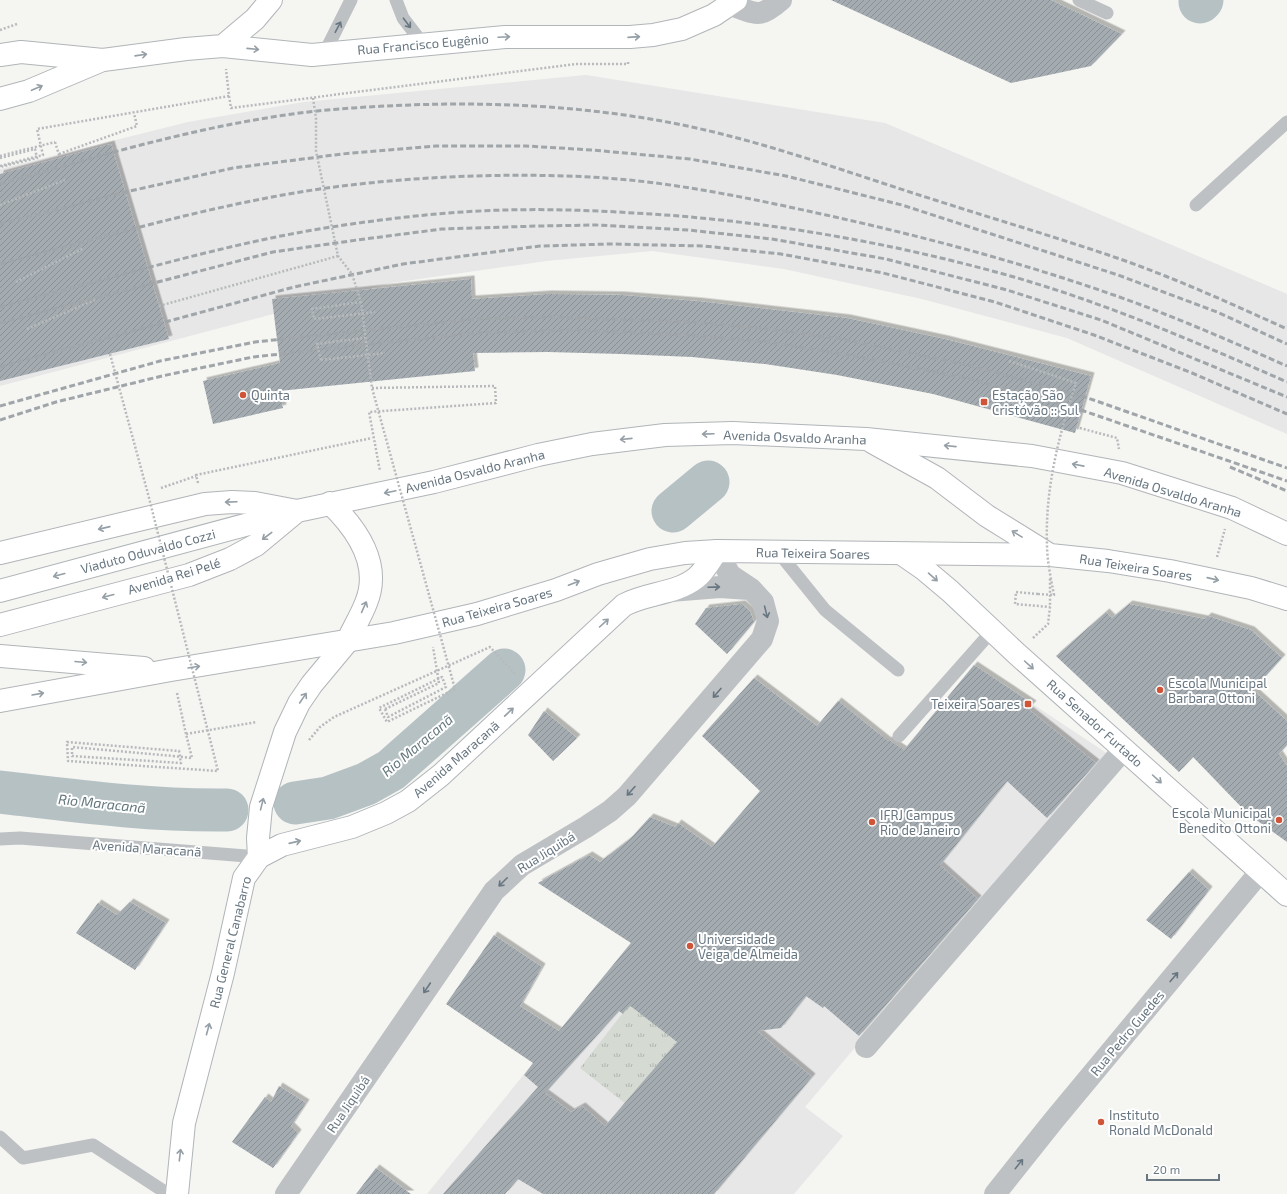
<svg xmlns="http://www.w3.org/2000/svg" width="1287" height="1194" font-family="'Exo 2',sans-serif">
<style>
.built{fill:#e6e7e6}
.park{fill:url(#park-tufts)}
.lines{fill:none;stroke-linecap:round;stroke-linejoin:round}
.river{stroke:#b6c1c4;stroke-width:43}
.building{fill:url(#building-hatch);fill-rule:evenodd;filter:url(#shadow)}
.secondary-casing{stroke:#afb5b8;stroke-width:24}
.primary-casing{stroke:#b0b5b8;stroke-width:24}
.path{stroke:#b7babc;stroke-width:2.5;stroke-dasharray:2 2;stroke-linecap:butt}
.lane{stroke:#bdc1c4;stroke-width:13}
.street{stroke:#bdc1c4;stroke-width:22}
.secondary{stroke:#fff;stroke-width:22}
.primary{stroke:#fff;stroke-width:22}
.rail{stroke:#9fa5a9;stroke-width:3;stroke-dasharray:6 3;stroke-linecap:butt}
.path-bridge{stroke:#b7babc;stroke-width:2.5;stroke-dasharray:2 2;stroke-linecap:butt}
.oneway{stroke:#677680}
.oneway2{stroke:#959fa6}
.poi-dot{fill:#d05538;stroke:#fff;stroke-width:1.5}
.labels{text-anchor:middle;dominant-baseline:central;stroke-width:4;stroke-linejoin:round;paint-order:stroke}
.street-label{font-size:13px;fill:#677680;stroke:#fff}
.poi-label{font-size:13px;fill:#677680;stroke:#fff;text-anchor:start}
.water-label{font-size:14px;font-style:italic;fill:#63777d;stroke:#fff}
</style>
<defs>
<pattern id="park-tufts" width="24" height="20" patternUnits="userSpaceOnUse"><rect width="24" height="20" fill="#d5dad2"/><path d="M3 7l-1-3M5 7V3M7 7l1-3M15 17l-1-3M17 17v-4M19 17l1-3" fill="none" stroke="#b1b5b0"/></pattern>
<pattern id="building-hatch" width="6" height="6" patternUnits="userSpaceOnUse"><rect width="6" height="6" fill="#a5acb1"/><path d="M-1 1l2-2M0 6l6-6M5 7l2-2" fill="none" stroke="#8a9195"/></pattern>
<filter id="shadow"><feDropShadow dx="3.5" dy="-3.5" stdDeviation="0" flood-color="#0004"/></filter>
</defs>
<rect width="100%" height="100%" fill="#f5f5f2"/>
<path class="built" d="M586 75 885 123 1287 294V434L1067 338 922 299 784 269 652 251 546 261 391 283 0 386V169L188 122 304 102Z
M974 665 1111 756 863 1038 805 1107 843 1136 794 1194H427L650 919 839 701 878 733 904 749Z"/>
<path class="park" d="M629 1005 677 1042 626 1104 580 1068Z"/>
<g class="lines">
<path class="river" d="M1200 2 1202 0
M673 511 708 482
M0 792C76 801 150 811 227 810
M295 803 328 798 366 784 391 770 504 670"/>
</g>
<path class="building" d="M831 0H1051L1122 34 1091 66 1011 83Z
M111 144 169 339 0 381V174Z
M471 279 472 299 548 294 621 295 697 301 847 318 945 339 1091 376 1075 433 933 394 837 375 765 364 692 357 621 354 548 352 473 353 475 371 279 391 283 408 213 424 203 381 280 363 272 299Z
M742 604 750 611 754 622 727 654 695 624 706 608Z
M1129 604 1205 619 1208 616 1251 630 1282 658 1253 690 1287 721V745L1279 754 1287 766V842L1248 814 1193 757 1179 772 1056 656 1106 612 1112 618Z
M974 665 1033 704 1028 709 1096 763 1047 818 1007 781 940 865 978 899 859 1036 824 1006 823 1008 806 996 781 1028 757 1031 812 1077 714 1194H543L518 1179 505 1194H443L538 1087 524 1075 533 1063 446 1004 494 935 542 967 520 1006 559 1031 631 943 538 883 589 855 600 862 630 839 650 817 675 827 678 823 712 847 760 791 702 736 754 678 817 726 838 701 888 741 889 740 904 750ZM629 1005 677 1042 605 1126 582 1106 571 1112 545 1093 619 1011 623 1014Z
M544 711 577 738 553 761 528 735Z
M1189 872 1209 890 1171 939 1146 920Z
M130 902 166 923 135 970 76 933 98 903 117 915Z
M279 1086 306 1103 291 1126 298 1133 273 1168 232 1142 265 1097 271 1102Z
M376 1168 411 1194H356Z"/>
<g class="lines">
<g class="secondary-casing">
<path id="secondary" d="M902 554 925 570 950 591 1017 654 1287 895
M0 591 297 511
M259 857 258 838 261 807 285 732 299 703 312 684 347 642
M177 1194 184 1123 223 973 244 878 259 857 282 845 352 827 386 813 408 801 441 775 624 605C646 593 676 594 696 578 705 571 710 560 717 551"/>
</g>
<g class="primary-casing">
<path id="primary" d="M223 46 255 19 271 0
M0 55 21 52 103 60 186 49 223 46 312 55 505 37H630L653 35 682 29 714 15 736 0
M0 99 29 91 100 61
M872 442 937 478 987 516 1050 555
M330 503C357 529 382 564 366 603 361 616 353 629 347 642
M0 553 205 504 232 502 255 503 297 511 434 482 538 455 592 444 665 435 733 433 866 439 1032 456 1122 473 1232 508 1287 534
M0 625 189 575 230 559 256 545 297 511
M0 656 144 668
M0 701 171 670 394 633 477 614 556 590 598 574 650 559 685 553 717 551 1050 555 1108 561 1170 571 1251 588 1287 599"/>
</g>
<path class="path" d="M0 30 17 24
M229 96 231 108 576 64H628V60
M55 142 60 158
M59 154 137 126 134 113
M0 166 43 155 37 129 229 96 226 69
M0 205 65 180
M16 282 84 248
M361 302 312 309 314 319 375 312
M159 306 338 256
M27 329 97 299
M321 360 385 353
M1009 361 1046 373
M372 388 495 386 496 403 369 412 380 471
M1000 400 1066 416
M1076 427 1117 438 1119 449
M198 483 196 475 372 438
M161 488 196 476
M1217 557 1225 529
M1038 594 1016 592 1015 604 1050 607
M1033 638 1048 624 1050 607V577
M177 693 186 734
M385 709 439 683 433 647
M309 740 320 727 334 717 490 647 515 674
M173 756 192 758 186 734 257 722"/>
<path class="lane" d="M396 0 403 18 423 44
M1079 0 1107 13
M324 54 351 0
M1196 205 1287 122
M779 553 825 610 898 670
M899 736 992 631
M0 839 20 838 259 857
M0 1137 23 1158 93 1145 168 1194"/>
<path class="street" d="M730 5C757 13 758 20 781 0
M670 591 720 587 749 589
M866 1047 1124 749
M286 1194 494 891 522 865 586 827 610 811 627 796 762 639 768 621 763 602 751 589 730 575 717 551
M995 1194 1054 1120 1260 872"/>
<use href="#secondary" class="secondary"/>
<use href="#primary" class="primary"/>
<path class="rail" d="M0 184C113 152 235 115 353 108 466 100 580 103 692 127 775 145 855 175 935 200 997 220 1059 238 1120 259 1177 279 1232 304 1287 329
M0 224 130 191 233 168 342 154 436 146H526L592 150 690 159 786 176 902 205 1118 275 1217 312 1287 344
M0 264C116 234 231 199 350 185 429 176 510 173 590 177 669 181 749 198 826 215 921 236 1016 261 1108 293 1169 314 1228 340 1287 366
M0 307C90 284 180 257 271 238 329 226 389 218 448 213 510 208 573 209 634 213 763 220 890 242 1014 277 1108 304 1198 343 1287 382
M0 323 273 252 357 240 442 229 539 226 596 225 688 230 772 239 886 259 1007 290 1101 320 1287 397
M0 367 294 287 403 264 540 246 610 244 704 246 781 254 883 273 995 302 1094 335 1192 373 1287 414
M0 406 160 361 255 342 476 319 547 317 690 322 768 329 842 339 972 366 1085 397 1287 468
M0 420 56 402 162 376 253 357 475 333 572 330 688 335 769 342 865 358 970 379 1081 410 1287 481
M1230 467 1287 491"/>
<path class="path-bridge" d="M313 98 316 118V151L338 256 352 274 361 302 372 388 455 689 387 722 379 708 442 677 446 687 388 717 385 709
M0 156 55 142
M0 158 35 149 37 158 0 167
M110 354 148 494 218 771 68 761 67 742 179 751 181 763 72 756V747L173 756
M321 360 317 344 365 338
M1038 594 1054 595C1051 579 1047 561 1047 544 1045 488 1059 435 1076 383L1046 373"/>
</g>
<defs><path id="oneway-shaft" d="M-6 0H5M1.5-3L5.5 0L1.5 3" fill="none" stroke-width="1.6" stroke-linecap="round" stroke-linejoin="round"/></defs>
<g class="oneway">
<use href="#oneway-shaft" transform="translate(407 23) rotate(53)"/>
<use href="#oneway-shaft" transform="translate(338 27) rotate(-62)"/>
<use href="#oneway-shaft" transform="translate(714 587) rotate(-2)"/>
<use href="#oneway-shaft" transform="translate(766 612) rotate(76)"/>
<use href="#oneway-shaft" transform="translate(717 693) rotate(131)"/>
<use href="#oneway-shaft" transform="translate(631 791) rotate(132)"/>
<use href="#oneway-shaft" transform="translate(503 882) rotate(135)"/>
<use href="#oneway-shaft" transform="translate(1174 977) rotate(-50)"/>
<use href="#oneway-shaft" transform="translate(427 988) rotate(124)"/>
<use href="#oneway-shaft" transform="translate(1019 1164) rotate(-51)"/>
</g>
<g class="oneway2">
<use href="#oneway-shaft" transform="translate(504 37) rotate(-3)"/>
<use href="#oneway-shaft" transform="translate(634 37) rotate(-4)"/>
<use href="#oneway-shaft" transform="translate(253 49) rotate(6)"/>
<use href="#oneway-shaft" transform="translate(141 55) rotate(-8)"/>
<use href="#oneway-shaft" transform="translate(37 88) rotate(-23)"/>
<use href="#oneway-shaft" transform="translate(708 434) rotate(178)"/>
<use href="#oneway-shaft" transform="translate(626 439) rotate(174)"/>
<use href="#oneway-shaft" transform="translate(950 446) rotate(-174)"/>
<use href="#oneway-shaft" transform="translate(1078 465) rotate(-169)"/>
<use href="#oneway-shaft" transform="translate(390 492) rotate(168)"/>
<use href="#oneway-shaft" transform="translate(231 502) rotate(178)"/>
<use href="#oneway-shaft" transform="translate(104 528) rotate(167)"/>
<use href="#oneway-shaft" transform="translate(1017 534) rotate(-148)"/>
<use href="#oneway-shaft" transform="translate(267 536) rotate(143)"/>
<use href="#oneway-shaft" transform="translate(59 575) rotate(165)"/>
<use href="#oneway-shaft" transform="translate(933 577) rotate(41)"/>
<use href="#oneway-shaft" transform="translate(1213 579) rotate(13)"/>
<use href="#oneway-shaft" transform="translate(574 583) rotate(-21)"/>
<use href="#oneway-shaft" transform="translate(108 596) rotate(165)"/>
<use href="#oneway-shaft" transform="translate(364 607) rotate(-66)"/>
<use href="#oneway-shaft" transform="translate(604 623) rotate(-42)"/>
<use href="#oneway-shaft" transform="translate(81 662) rotate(5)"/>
<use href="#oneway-shaft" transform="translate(1029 665) rotate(42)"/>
<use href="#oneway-shaft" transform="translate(194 667) rotate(-9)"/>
<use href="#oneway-shaft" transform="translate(38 694) rotate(-10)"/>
<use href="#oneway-shaft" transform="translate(303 698) rotate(-56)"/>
<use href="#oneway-shaft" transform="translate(509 712) rotate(-43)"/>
<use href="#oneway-shaft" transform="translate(1157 779) rotate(42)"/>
<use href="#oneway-shaft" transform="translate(262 804) rotate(-76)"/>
<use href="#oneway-shaft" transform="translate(295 842) rotate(-13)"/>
<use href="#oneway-shaft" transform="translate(208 1029) rotate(-75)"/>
<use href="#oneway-shaft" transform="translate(180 1155) rotate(-83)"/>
</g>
<g class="poi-dot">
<circle cx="243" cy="395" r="4"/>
<rect x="980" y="398" width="8" height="8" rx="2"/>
<circle cx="1160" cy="690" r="4"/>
<rect x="1024" y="700" width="8" height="8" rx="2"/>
<circle cx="1279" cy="820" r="4"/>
<circle cx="872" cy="822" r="4"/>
<circle cx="690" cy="946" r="4"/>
<circle cx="1101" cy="1122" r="4"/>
</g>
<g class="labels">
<g class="street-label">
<text transform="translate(423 44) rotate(-5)">Rua Francisco Eugênio</text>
<text transform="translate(795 437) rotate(2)">Avenida Osvaldo Aranha</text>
<text transform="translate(475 471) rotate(-14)">Avenida Osvaldo Aranha</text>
<text transform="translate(1173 492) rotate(17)">Avenida Osvaldo Aranha</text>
<text transform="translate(148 551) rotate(-15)">Viaduto Oduvaldo Cozzi</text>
<text transform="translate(813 553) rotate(1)">Rua Teixeira Soares</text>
<text transform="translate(1136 567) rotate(9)">Rua Teixeira Soares</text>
<text transform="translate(174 576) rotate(-17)">Avenida Rei Pelé</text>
<text transform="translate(497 607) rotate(-16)">Rua Teixeira Soares</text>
<text transform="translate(1095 723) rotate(42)">Rua Senador Furtado</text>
<text transform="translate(456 759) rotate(-41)">Avenida Maracanã</text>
<text transform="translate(147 848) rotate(4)">Avenida Maracanã</text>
<text transform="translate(546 852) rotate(-32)">Rua Jiquibá</text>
<text transform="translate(230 942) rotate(-76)">Rua General Canabarro</text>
<text transform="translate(1127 1033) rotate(-50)">Rua Pedro Guedes</text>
<text transform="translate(348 1104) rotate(-56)">Rua Jiquibá</text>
</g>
<g class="poi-label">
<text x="251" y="395">Quinta</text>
<text x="992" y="395">Estação São<tspan x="992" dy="15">Cristóvão :: Sul</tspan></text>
<text x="1168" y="683">Escola Municipal<tspan x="1168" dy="15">Barbara Ottoni</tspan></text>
<text x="1020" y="704" text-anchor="end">Teixeira Soares</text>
<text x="1271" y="813" text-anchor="end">Escola Municipal<tspan x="1271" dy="15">Benedito Ottoni</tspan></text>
<text x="880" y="815">IFRJ Campus<tspan x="880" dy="15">Rio de Janeiro</tspan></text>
<text x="698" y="939">Universidade<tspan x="698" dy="15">Veiga de Almeida</tspan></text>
<text x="1109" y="1115">Instituto<tspan x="1109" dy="15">Ronald McDonald</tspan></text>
</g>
<g class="water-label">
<text transform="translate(417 745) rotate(-40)">Rio Maracanã</text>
<text transform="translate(102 803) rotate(6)">Rio Maracanã</text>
</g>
</g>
<path d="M1147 1174v6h72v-6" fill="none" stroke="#677680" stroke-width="2"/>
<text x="1153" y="1174" font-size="12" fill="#677680" stroke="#ffffff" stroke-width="3" paint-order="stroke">20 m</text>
</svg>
